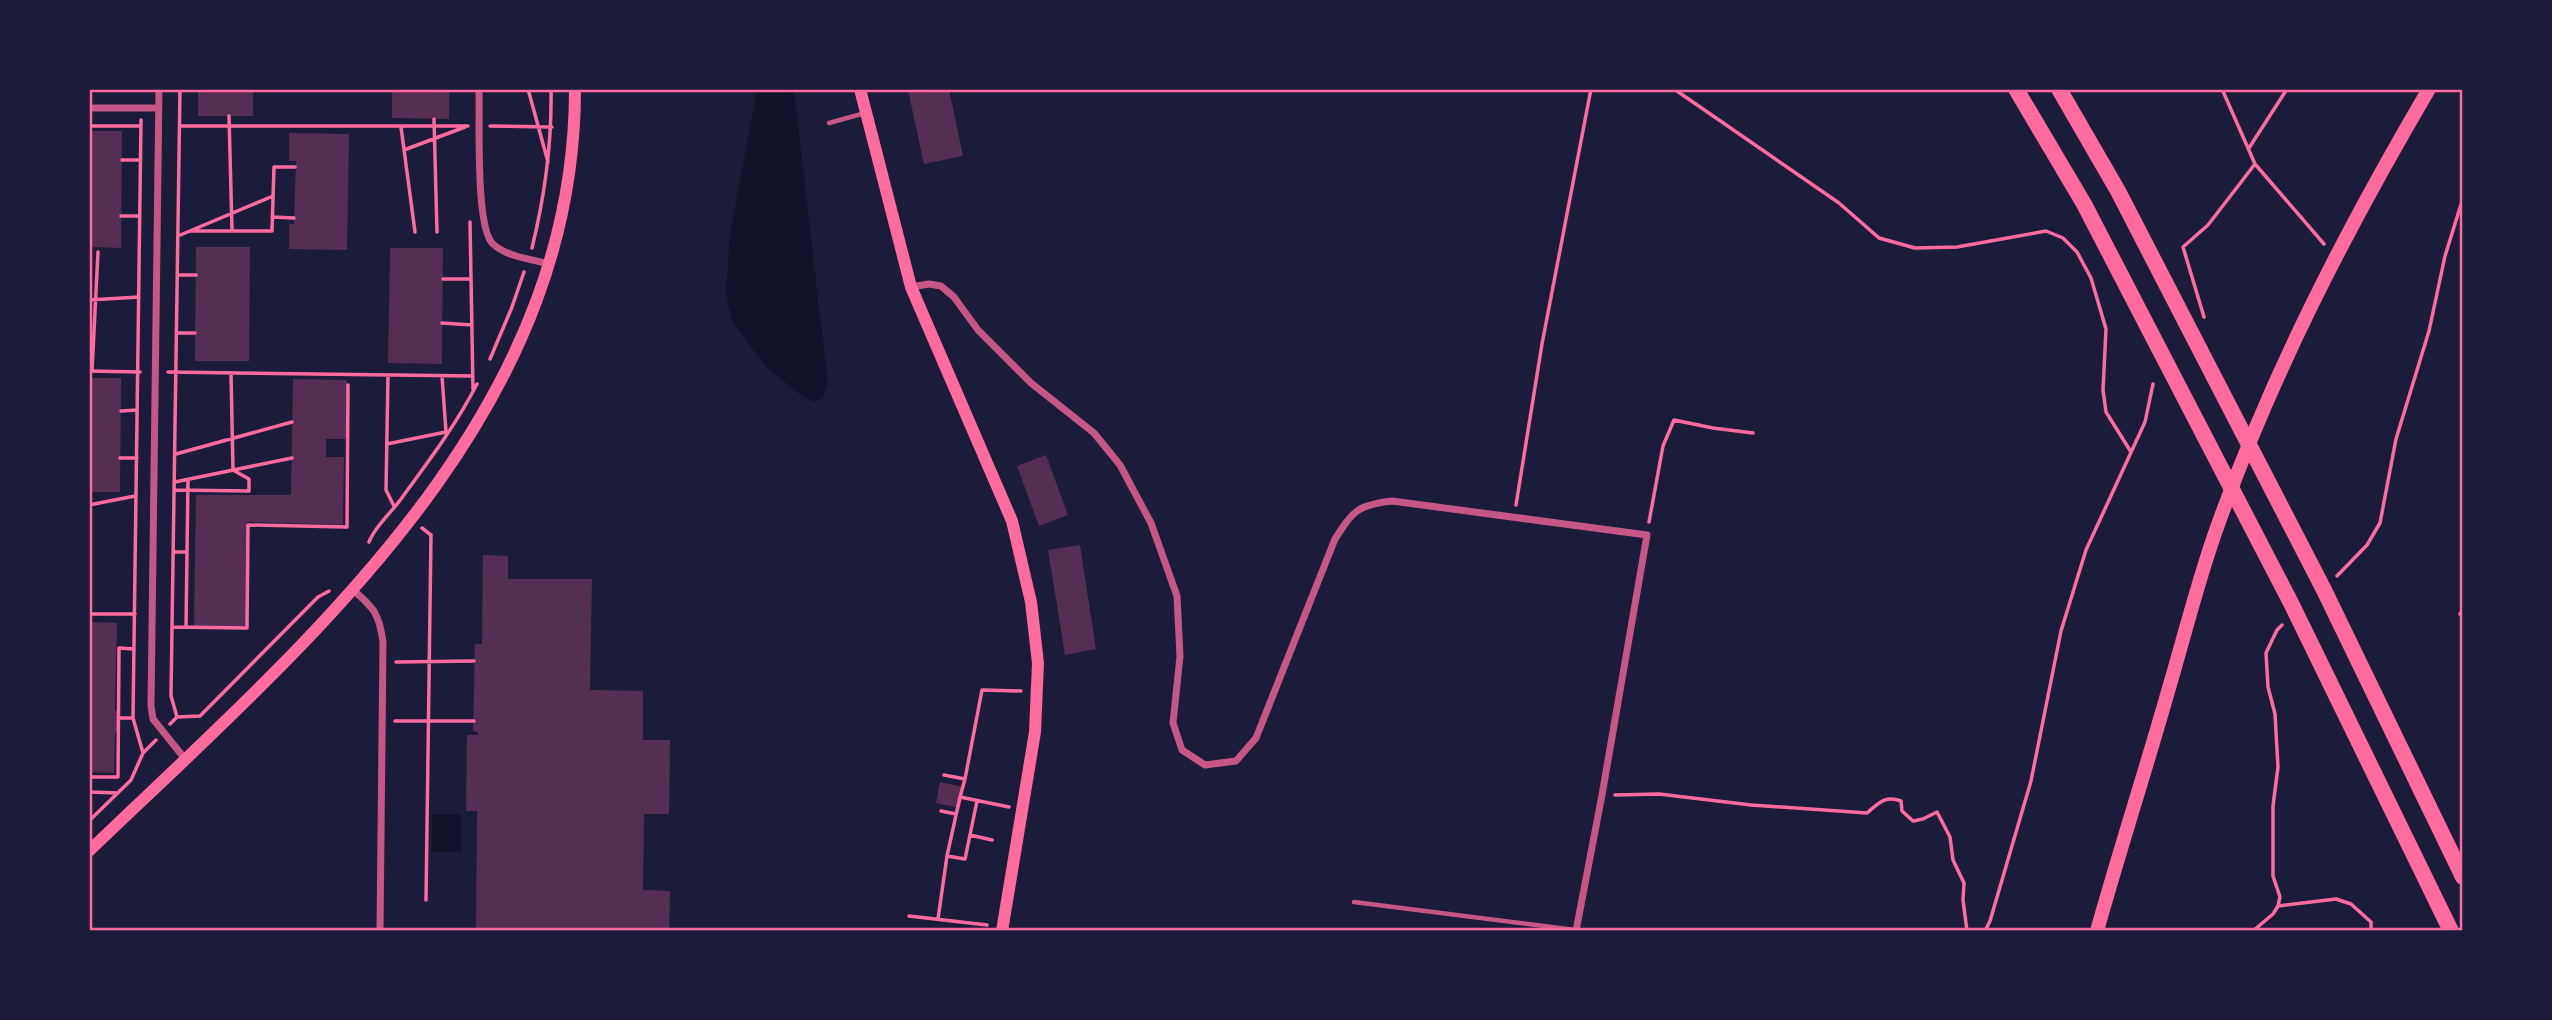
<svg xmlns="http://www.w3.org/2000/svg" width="2552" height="1020" font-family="'IBM Plex Sans',sans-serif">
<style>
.water{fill:#12122b}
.building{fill:#542f53}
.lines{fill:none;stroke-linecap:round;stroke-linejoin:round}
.path{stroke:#ff6b9d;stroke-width:3.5}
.service{stroke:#c65784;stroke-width:4.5}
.minor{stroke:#c65784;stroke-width:7}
.secondary{stroke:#ff6b9d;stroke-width:12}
.primary{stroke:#ff6b9d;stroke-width:14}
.motorway{stroke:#ff6b9d;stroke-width:16}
.neatline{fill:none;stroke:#ff6b9d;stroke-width:2.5}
</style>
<rect width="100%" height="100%" fill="#1b1b3a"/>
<path class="water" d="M757 89H794L828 386 823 398 814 402 801 395 766 367 733 323 726 294 730 235Z
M432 814H461V852H432Z"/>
<path class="building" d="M198 89H253V116H198Z
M392 89H449V119L392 118Z
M949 89 963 156 924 164 908 90Z
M89 131H122L121 248 89 247Z
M289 133 349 134 347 250 289 249V224H294L296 161H289Z
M196 247H250L249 361H195Z
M390 248H443L442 364 388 363Z
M89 378H121L120 492H89Z
M293 379 347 380 346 439H326V457H344L343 525 247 522 246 626H194L196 495H291Z
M1046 455 1068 515 1039 526 1017 466Z
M1080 545 1096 649 1065 655 1048 550Z
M483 555 508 556V579H592L590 690 643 691V740H670L669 814H644L643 890 670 891 669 931H476L477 811H466L467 735H478V732L473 731 475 644H482Z
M89 622 117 623 115 711H119V733H115L114 773 89 772Z
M940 782 964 787 960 808 936 803Z"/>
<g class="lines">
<path class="path" d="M125 89 141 90
M528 89 548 162
M1674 89 1839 203 1879 238 1915 248 1957 247 2046 231 2063 238 2077 252 2091 278 2106 329 2103 390 2106 412 2131 452
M2222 89 2255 164 2324 244
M229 116 232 229
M434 119 437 232
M141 120 133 718 143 753
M89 126H141
M180 126H468
M490 126 552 127
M401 127 415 232
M2249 148 2287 89
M404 150 465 127
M122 160H140
M121 216H140
M272 217 294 218
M470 222 473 389
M190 231H272L274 167H295
M178 236 273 196
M532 248C545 195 552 143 551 89
M178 275H196
M443 279H471
M89 300 139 297
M2204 317 2183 247 2208 225 2255 164
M442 323 472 325
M177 333H195
M490 359 512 307 524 272
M89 371 140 372
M92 371 98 252
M168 372 473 376
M388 375 386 490 394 506
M121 411 137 410
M387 444 446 432 442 376
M176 454 292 422
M120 458H137
M175 482 292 458
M175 490 249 491V479L233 470 231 373
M89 505 135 496
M1516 505 1542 344 1591 89
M1649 522 1663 446 1674 420 1713 428 1753 433
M422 528 431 535 426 900
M369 542C375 526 391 513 401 499 428 462 456 425 477 384
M174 552H187
M2337 576 2367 545 2380 523 2396 439 2429 331 2445 256 2463 198
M89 614H135
M2460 614 2463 608
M172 627 247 628 248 525 347 527 348 385
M186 627 188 479
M396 662 474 661
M177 717 171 696 180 89
M118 718H133
M395 721H474
M170 724 177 717 200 716 318 597 329 591
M944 775 965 779 982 690 1021 691
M89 777H118L119 648 134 649
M965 779 960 797 1009 807
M89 792 118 793
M1615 795 1659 794 1751 805 1867 813C1879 803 1885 795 1901 801L1902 811 1913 821 1923 819 1937 812 1950 837 1953 860 1964 883 1963 900 1967 931
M941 811 956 814
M89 821 131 780 143 753 156 740
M970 835 992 840
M947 856 965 859 977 801
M2278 906 2336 899 2351 904 2371 922V931
M909 916 987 925
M938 919 947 856 960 797
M1985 931 1990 921 2031 781 2061 631 2086 550 2145 422 2153 384
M2253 931 2273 914 2278 906 2280 897 2273 876V806L2278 767 2275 714 2268 687 2266 653 2277 630 2282 625"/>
<path class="service" d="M829 123 865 113
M1354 902 1576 930"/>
<path class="minor" d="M159 89 151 706 153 719 185 759
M479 89C480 117 475 228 493 244 507 257 531 259 549 264
M89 108H158
M911 287 929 284 941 286 954 297 978 330 1031 383 1094 433 1120 465 1151 523 1177 596 1180 656 1173 723 1182 750 1205 765 1236 761 1256 738 1335 539C1353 511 1357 505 1392 501L1647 535 1602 795 1576 931
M352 589C374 608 379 613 383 642L380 931"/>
<path class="secondary" d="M860 89 911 287 1012 521 1031 602 1038 663 1035 732 1002 931
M89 851C308 641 575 419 575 89"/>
<path class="primary" d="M2097 931C2120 849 2146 769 2169 688 2184 637 2197 585 2214 536 2269 379 2345 232 2429 89"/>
<path class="motorway" d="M2016 89 2084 204 2292 605 2451 931
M2059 89 2118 191 2324 590 2463 877"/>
</g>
<rect width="2552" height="1020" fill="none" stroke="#1b1b3a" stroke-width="182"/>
<rect x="91" y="91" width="2370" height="838" class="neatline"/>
</svg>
